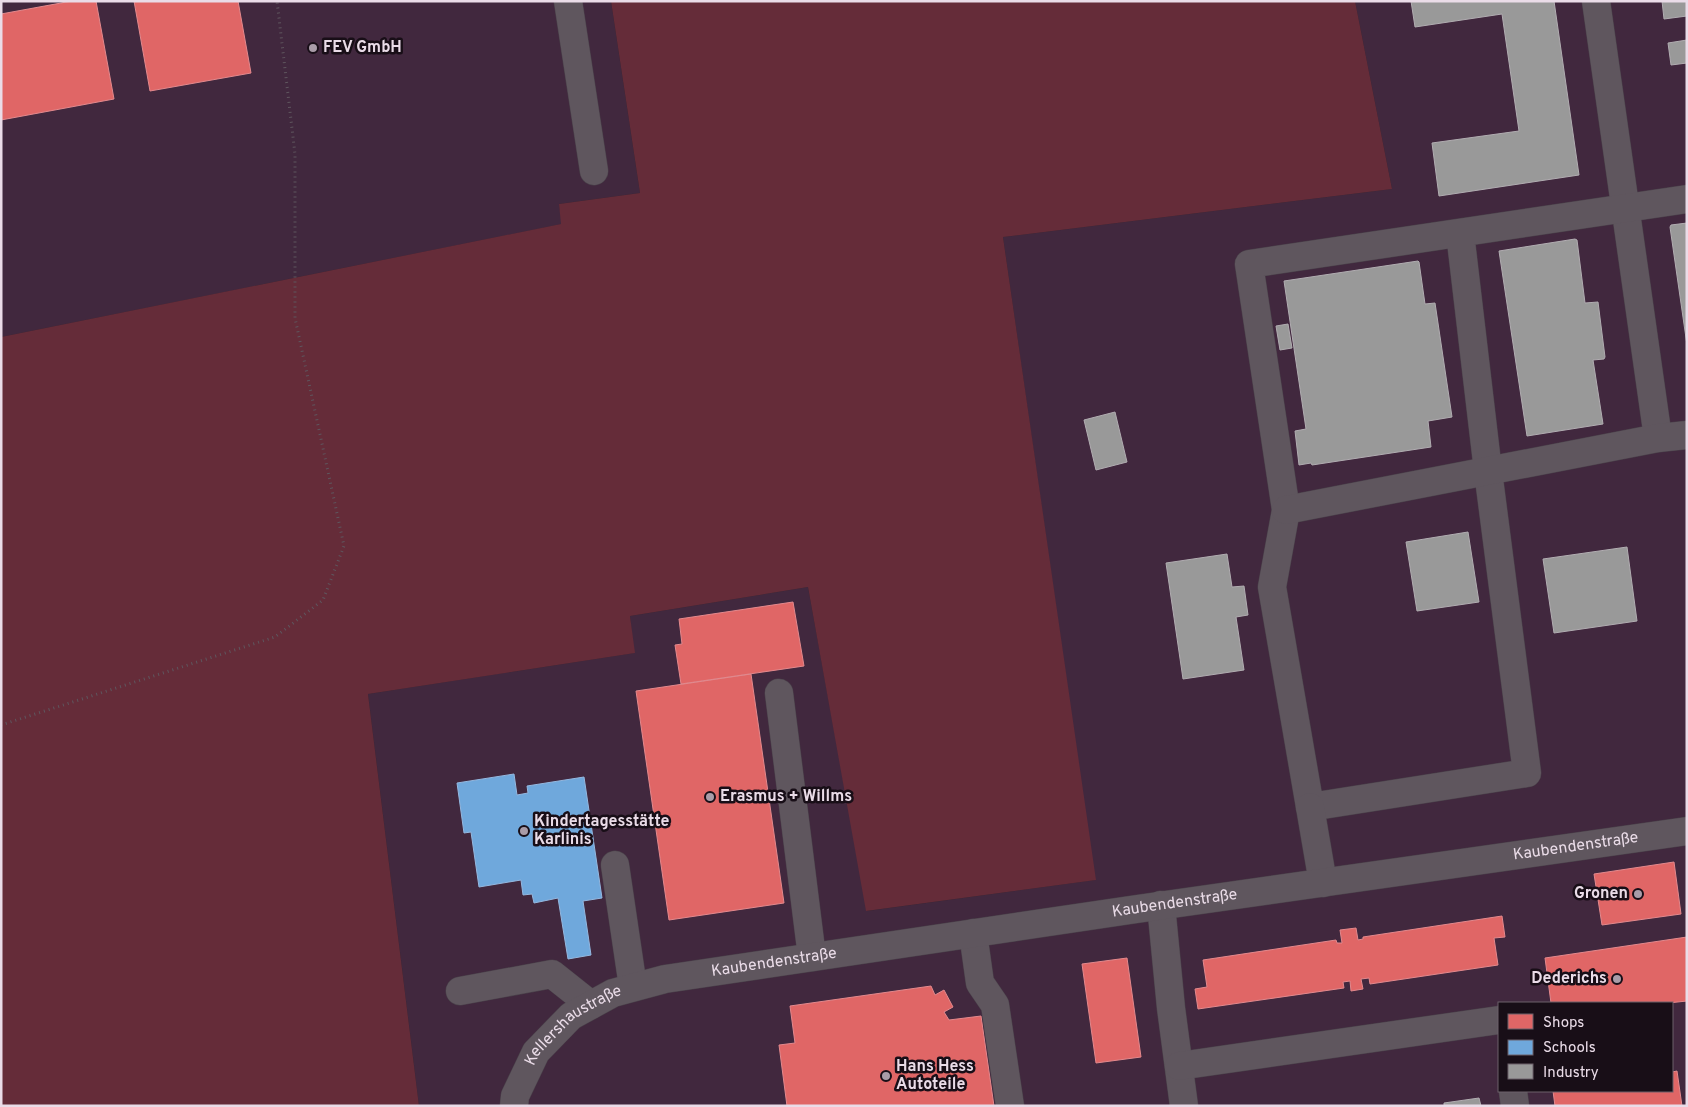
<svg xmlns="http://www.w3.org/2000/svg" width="1688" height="1107" font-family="Overpass,sans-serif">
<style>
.built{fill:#41283e;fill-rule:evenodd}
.green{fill:#652c39}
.shops{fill:#e06666;stroke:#e3898d}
.schools{fill:#6fa8dc;stroke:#94b8e0}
.industry{fill:#999;stroke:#b1adb1}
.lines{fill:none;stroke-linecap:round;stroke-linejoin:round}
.minor-casing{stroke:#4a414a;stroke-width:29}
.path{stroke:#5f565e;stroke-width:3;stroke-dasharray:1 4;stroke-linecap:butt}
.minor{stroke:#5f565e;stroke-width:28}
.poi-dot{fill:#a99ca8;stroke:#180e17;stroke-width:2}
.labels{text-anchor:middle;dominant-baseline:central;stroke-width:5;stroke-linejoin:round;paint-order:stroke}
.poi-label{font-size:16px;font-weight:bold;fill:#eadce8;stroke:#180e17;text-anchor:start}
.street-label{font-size:16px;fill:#eadce8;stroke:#180e17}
</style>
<rect width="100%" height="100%" fill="#312630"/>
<path class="built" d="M1 1H611L640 193 559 204 562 224 1 337Z
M1355 1H1687V1106H419L368 694 634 653 630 616 808 587 867 911 1095 880 1003 237 1392 189ZM1499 1003H1672V1091H1499Z"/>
<path class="green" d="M611 1H1355L1392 189 1003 237 1096 880 866 911 808 587 630 616 635 653 368 694 419 1106H1V337L561 224 559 204 640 193Z"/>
<path class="shops" d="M72 1H96L114 99 1 120V14Z
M134 1H238L251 73 150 91Z
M793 602 804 666 681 684 675 645 682 644 679 619Z
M751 674 784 903 669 920 636 691Z
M1674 862 1681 914 1602 925 1594 874Z
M1502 916 1505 937 1494 938 1498 965 1370 984 1369 978 1361 979 1363 989 1351 991 1350 981 1343 982 1344 988 1198 1009 1195 989 1207 987 1203 960 1336 940 1337 943H1342L1340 930 1356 928 1358 940 1363 939V937Z
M1687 937V1001L1668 1003H1551L1545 958Z
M1127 958 1141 1057 1096 1063 1082 964Z
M931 986 935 995 944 990 953 1007 944 1012 949 1020 981 1016 994 1106H787L779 1045 795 1043 790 1006Z
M1677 1071 1682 1106H1555L1553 1091H1672V1072Z"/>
<path class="schools" d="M514 774 517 795 528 793 527 786 584 777 602 898 583 901 591 955 568 959 558 898 534 903 532 894 523 895 521 880 479 887 471 832 464 833 457 783Z"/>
<path class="industry" d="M1411 1H1554L1579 175 1439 196 1432 143 1519 131 1502 14 1415 27Z
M1662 1H1687V16L1664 19Z
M1687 40V63L1671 65 1668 43Z
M1687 223V345L1670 227 1671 225Z
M1575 239 1577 240 1585 303 1598 302 1605 357 1604 359 1593 360 1603 424 1527 436 1499 251Z
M1418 261 1419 262 1425 304 1435 303 1452 417 1428 421 1431 447 1312 465 1311 463 1299 465 1295 431 1306 429 1284 281Z
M1288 324 1292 348 1280 350 1276 326Z
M1115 412 1127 462 1096 470 1084 420Z
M1468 532 1479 602 1417 611 1406 542Z
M1627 547 1637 621 1554 633 1543 559Z
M1227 554 1232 587 1244 586 1248 615 1236 617 1244 670 1183 679 1166 563Z
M1479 1098 1481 1106H1444V1103Z"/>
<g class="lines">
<g class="minor-casing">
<g id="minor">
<path d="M568 1 594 171"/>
<path d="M1596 1 1658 438"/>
<path d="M1460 233 1488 471 1527 773 1310 807 1272 587 1286 510 1249 264 1687 199"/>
<path d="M1286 510 1658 438 1687 435"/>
<path d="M779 693 812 957"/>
<path d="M1310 807 1323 883"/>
<path d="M615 865 633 987"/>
<path d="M1161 905 1171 1008 1184 1106"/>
<path d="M973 933 980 983 995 1005 1010 1106"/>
<path d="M460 991 552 974 591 1005"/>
<path d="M1179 1066 1499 1020"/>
<path d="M1513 1091 1515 1106"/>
<path id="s1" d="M514 1106 515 1096 536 1052 571 1016 613 993 665 979 1137 909 1687 831"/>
</g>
</g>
<path class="path" d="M1 725 275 637 323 600 344 546 295 318V154L277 1"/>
<use href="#minor" class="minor"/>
</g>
<g class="poi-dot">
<circle cx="313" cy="48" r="5"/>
<circle cx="710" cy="797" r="5"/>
<circle cx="524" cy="831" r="5"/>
<circle cx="1638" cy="894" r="5"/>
<circle cx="1617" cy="979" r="5"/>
<circle cx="886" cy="1076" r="5"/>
</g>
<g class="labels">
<g class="poi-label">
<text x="323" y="48">FEV GmbH</text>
<text x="720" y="797">Erasmus + Willms</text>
<text x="534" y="822">Kindertagesstätte<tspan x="534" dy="18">Karlinis</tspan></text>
<text x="1628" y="894" text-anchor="end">Gronen</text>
<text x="1607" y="979" text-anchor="end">Dederichs</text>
<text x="896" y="1067">Hans Hess<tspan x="896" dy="18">Autoteile</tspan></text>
</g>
<g class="street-label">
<text stroke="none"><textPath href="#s1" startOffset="1131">Kaubendenstraße</textPath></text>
<text stroke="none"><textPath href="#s1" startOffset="726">Kaubendenstraße</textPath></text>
<text stroke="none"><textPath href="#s1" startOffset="321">Kaubendenstraße</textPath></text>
<text stroke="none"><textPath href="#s1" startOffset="105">Kellershaustraße</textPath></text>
</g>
</g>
<rect width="1688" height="1107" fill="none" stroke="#eadce8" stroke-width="5"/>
<rect x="1498" y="1002" width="175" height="90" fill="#180e17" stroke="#6c606b"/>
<rect x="1508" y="1014" width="25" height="15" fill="#e06666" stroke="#6c606b"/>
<text x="1543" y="1027" font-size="15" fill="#eadce8">Shops</text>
<rect x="1508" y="1040" width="25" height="15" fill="#6fa8dc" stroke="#6c606b"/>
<text x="1543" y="1052" font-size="15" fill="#eadce8">Schools</text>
<rect x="1508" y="1064" width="25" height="15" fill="#999999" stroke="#6c606b"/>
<text x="1543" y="1077" font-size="15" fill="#eadce8">Industry</text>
</svg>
